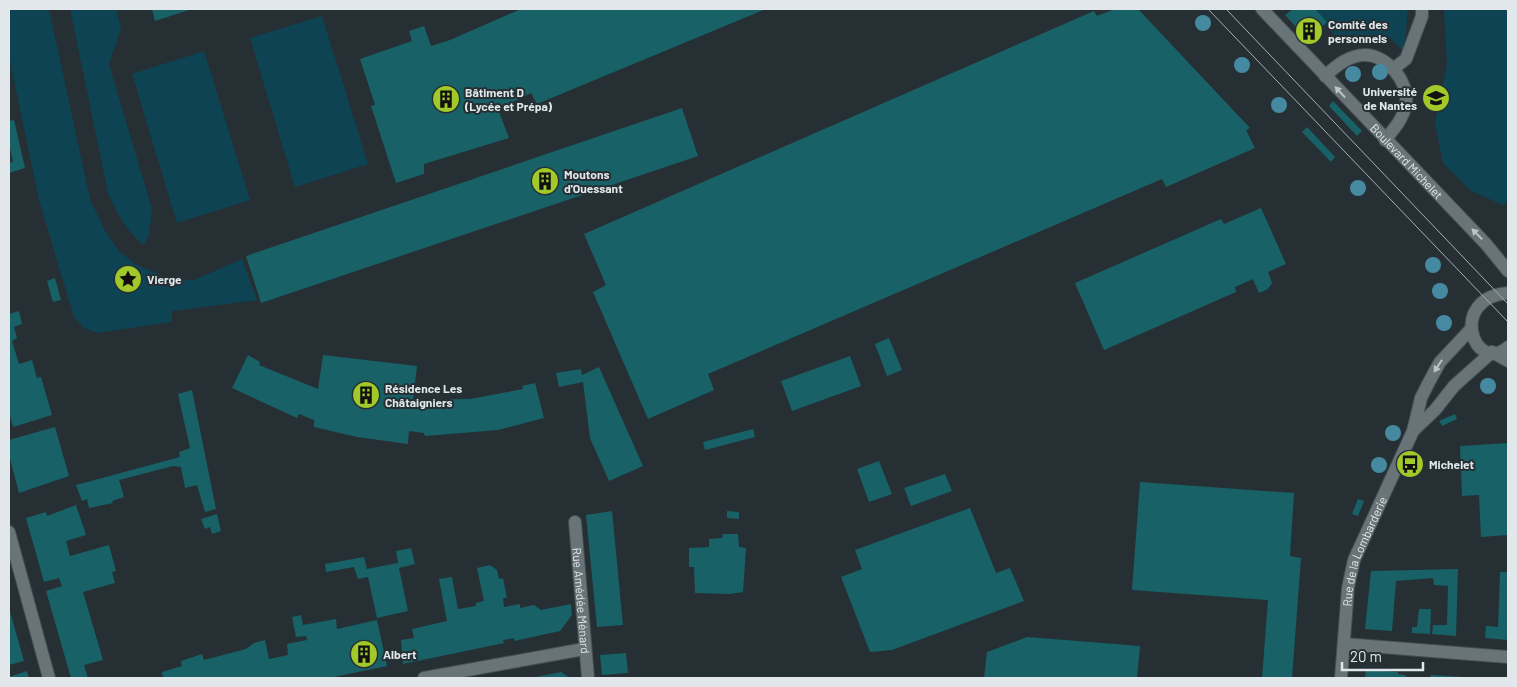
<svg xmlns="http://www.w3.org/2000/svg" width="1517" height="687" font-family="Barlow,sans-serif">
<style>
.green{fill:#0d4353}
.building{fill:#176167}
.lines{fill:none;stroke-linecap:round;stroke-linejoin:round}
.service-casing{stroke:#464e52;stroke-width:14}
.minor-casing{stroke:#464e52;stroke-width:14}
.tertiary-casing{stroke:#464e52;stroke-width:14}
.service{stroke:#687478;stroke-width:12}
.minor{stroke:#687478;stroke-width:12}
.tertiary{stroke:#687478;stroke-width:12}
.tram{stroke:#a6adb1;stroke-width:1}
.tree{fill:#468aa1}
.oneway{fill:#bdc4c8}
.labels{text-anchor:middle;dominant-baseline:central;stroke-width:4;stroke-linejoin:round;paint-order:stroke}
.poi-label{font-size:12px;font-weight:bold;fill:#e1e7ea;stroke:#263034;text-anchor:start}
.street-label{font-size:12px;fill:#e1e7ea;stroke:#263034}
</style>
<rect width="100%" height="100%" fill="#263034"/>
<path class="green" d="M9 9H49L90 199 105 231 119 251 135 264 170 279 194 280 242 259 257 300 172 311V322L97 333 83 327 74 317 39 200 10 62Z
M70 9H116L121 28 109 64 152 209 149 235 144 245C126 231 118 215 108 193Z
M1310 9H1408L1404 52 1388 36 1334 35Z
M1444 9H1508V200L1503 205 1471 191 1443 163 1435 123 1447 64Z
M322 16 368 164 295 187 250 38Z
M204 51 250 200 177 223 132 74Z"/>
<path class="building" d="M152 9H192L155 21Z
M521 9H766L537 104 531 93 498 109 509 138 424 164V174L396 183 371 106 375 105 360 59 412 41 409 31 424 26 431 46 450 40Z
M1115 9H1138L1250 128 1246 130 1255 148 1166 187 1162 179 708 374 714 390 648 419 593 292 606 285 584 234 1094 11 1097 16Z
M1293 9H1315L1327 22 1308 40 1285 15Z
M1333 101 1362 131 1357 136 1329 106Z
M682 108 698 156 261 303 246 256Z
M14 120 25 168 9 173V163L13 162 9 143V121Z
M1307 127 1335 157 1331 162 1302 132Z
M1261 208 1286 264 1268 272 1272 283 1268 289 1259 293 1253 279 1235 287 1236 292 1104 350 1075 283 1221 219 1224 224Z
M55 278 61 300 53 302 47 281Z
M19 311 22 324 14 327 17 338 12 341 19 364 32 360 37 378 41 377 52 415 13 427 9 412V314Z
M889 338 902 370 887 376 875 344Z
M248 355 260 362 259 365 318 389 323 355 417 366 413 400 470 399 523 389 522 386 535 383 544 418 498 430 425 436 424 433 409 431 408 444 357 437 314 427V420L299 414 297 418 232 388Z
M850 356 861 386 792 411 781 381Z
M599 367 643 466 609 481 590 438 583 382 559 387 556 373 581 369 582 375Z
M192 390 216 509 205 512 197 485 185 488 181 467 173 466 119 480 124 497 112 501 113 503 89 508 87 499 82 501 76 485 180 457 179 452 190 448 178 394Z
M1455 414 1457 419 1442 426 1439 421Z
M55 427 69 476 19 493 9 455V440Z
M753 429 755 437 705 450 703 442Z
M1508 443V535L1481 537 1479 495 1462 496 1460 446Z
M879 461 892 494 869 502 857 469Z
M945 474 952 491 911 506 904 488Z
M1140 482 1294 493 1290 556 1301 558 1292 678H1262L1268 600 1132 590Z
M1358 499 1364 501 1358 516 1352 514Z
M76 505 86 535 66 541 70 556 109 545 116 571 112 572 115 583 83 592 103 660 84 665 88 678H71L46 591 62 586 59 578 44 582 26 518 46 512 47 516Z
M970 508 996 573 1010 568 1024 601 892 650 870 652 841 577 862 569 855 550Z
M612 511 623 625 597 627 586 515Z
M727 511 739 512V519L727 518Z
M217 514 221 531 212 534 210 527 205 529 201 519Z
M723 534H738L739 547 746 548 743 592 729 594 695 593 694 567H689V548L709 547V539L722 538Z
M411 548 415 564 399 568 408 611 377 618 368 577 358 579 354 567 326 572 325 564 364 557 367 569 398 563 396 551Z
M490 565 497 570 499 579 503 578 507 598H503L504 607 520 604V608L534 605 541 610 571 604 572 615 560 631 514 641V638L503 640 504 643 403 664 401 640 414 638 412 629 447 621 439 579 452 577 458 609 476 606V603L484 601 477 568Z
M1458 569 1456 636 1432 634 1433 625H1447L1448 586 1434 585 1433 578 1396 581 1392 631 1365 629 1371 571Z
M1500 572H1508V640L1485 638 1486 626 1498 627Z
M9 608 24 661 9 665Z
M1419 609H1431L1430 634 1412 633V627H1417Z
M301 615 303 625 336 619 337 629 377 620 387 666 329 678H163L162 672 182 666 181 661 202 654 204 660 246 649 254 643 265 640 269 659 288 655 287 644 307 640 306 636 296 637 292 617Z
M1027 637 1140 646 1137 678H984L987 652Z
M626 653 628 673 602 675 600 655Z
M1366 670 1398 672V674L1405 675 1408 678H1365Z
M27 671 29 678H9V677Z
M561 672 570 678H536V677Z
M1431 675 1464 677V678H1430Z"/>
<g class="lines">
<g class="service-casing">
<path id="service" d="M1393 69 1406 59 1422 16V9
M1325 76C1336 66 1349 55 1365 55 1387 55 1409 82 1406 103 1404 118 1394 129 1385 140"/>
</g>
<g class="minor-casing">
<g id="minor">
<path d="M1413 431 1435 410 1454 386 1492 352"/>
<path id="s1" d="M575 522 588 678"/>
<path d="M9 532 49 678"/>
<path d="M1344 644 1508 657"/>
<path d="M424 678 584 649"/>
<path id="s2" d="M1341 678 1348 588 1354 560 1413 431 1421 398 1429 382 1440 362 1470 330"/>
</g>
</g>
<g class="tertiary-casing">
<g id="tertiary">
<path id="s3" d="M1262 9 1486 244 1508 271"/>
<path d="M1508 293C1447 298 1474 376 1508 347"/>
<path d="M1492 352 1508 361"/>
</g>
</g>
<use href="#service" class="service"/>
<use href="#minor" class="minor"/>
<use href="#tertiary" class="tertiary"/>
<path class="tram" d="M1208 9 1508 322
M1226 9 1508 304"/>
</g>
<g class="tree">
<circle cx="1203" cy="23" r="8"/>
<circle cx="1242" cy="65" r="8"/>
<circle cx="1380" cy="72" r="8"/>
<circle cx="1353" cy="74" r="8"/>
<circle cx="1279" cy="105" r="8"/>
<circle cx="1358" cy="188" r="8"/>
<circle cx="1433" cy="265" r="8"/>
<circle cx="1440" cy="291" r="8"/>
<circle cx="1444" cy="323" r="8"/>
<circle cx="1488" cy="386" r="8"/>
<circle cx="1393" cy="433" r="8"/>
<circle cx="1379" cy="465" r="8"/>
</g>
<defs><path id="oneway-solid" d="M-6-.8H1V-3.2L6.5 0L1 3.2V.8H-6Z" transform="scale(1.25)"/></defs>
<g class="oneway">
<use href="#oneway-solid" transform="translate(1340 92) rotate(-133)"/>
<use href="#oneway-solid" transform="translate(1477 234) rotate(-134)"/>
<use href="#oneway-solid" transform="translate(1438 366) rotate(123)"/>
</g>
<defs>
<g id="building-disc" transform="scale(1.4375)"><circle r="9.5" fill="#a1c92a" stroke="#263034"/><path d="M-4-6H4V6H1V3H-1V6H-4ZM-2.5-4.3h1.7v1.8h-1.7ZM.8-4.3h1.7v1.8H.8ZM-2.5-1h1.7V.8h-1.7ZM.8-1h1.7V.8H.8Z" fill="#111"/></g>
<g id="university-disc" transform="scale(1.4375)"><circle r="9.5" fill="#a1c92a" stroke="#263034"/><path d="M0-5L7-2L0 1L-7-2ZM-4 1L0 2.5L4 1V4Q0 6-4 4Z" fill="#111"/></g>
<g id="sight-disc" transform="scale(1.4375)"><circle r="9.5" fill="#a1c92a" stroke="#263034"/><path d="M0-6L1.8-2.2L6-1.7L2.9 1.2L3.7 5.4L0 3.3L-3.7 5.4L-2.9 1.2L-6-1.7L-1.8-2.2Z" fill="#111"/></g>
<g id="bus-disc" transform="scale(1.4375)"><circle r="9.5" fill="#a1c92a" stroke="#263034"/><path d="M-5-6H5V4H4V6H2V4H-2V6H-4V4H-5ZM-3.5-4V0h7V-4ZM-3.5 1.2v1.5H-2V1.2ZM2 1.2v1.5H3.5V1.2Z" fill="#111"/></g>
</defs>
<g fill-rule="evenodd">
<use href="#building-disc" x="1309" y="31"/>
<use href="#university-disc" x="1436" y="98"/>
<use href="#building-disc" x="446" y="99"/>
<use href="#building-disc" x="545" y="181"/>
<use href="#sight-disc" x="128" y="279"/>
<use href="#building-disc" x="366" y="395"/>
<use href="#bus-disc" x="1410" y="464"/>
<use href="#building-disc" x="364" y="654"/>
</g>
<g class="labels">
<g class="poi-label">
<text x="1328" y="24">Comité des<tspan x="1328" dy="14">personnels</tspan></text>
<text x="1417" y="91" text-anchor="end">Université<tspan x="1417" dy="14">de Nantes</tspan></text>
<text x="465" y="92">Bâtiment D<tspan x="465" dy="14">(Lycée et Prépa)</tspan></text>
<text x="564" y="174">Moutons<tspan x="564" dy="14">d'Ouessant</tspan></text>
<text x="147" y="279">Vierge</text>
<text x="385" y="388">Résidence Les<tspan x="385" dy="14">Châtaigniers</tspan></text>
<text x="1429" y="464">Michelet</text>
<text x="383" y="654">Albert</text>
</g>
<g class="street-label">
<text stroke="none"><textPath href="#s3" startOffset="210">Boulevard Michelet</textPath></text>
<text stroke="none"><textPath href="#s2" startOffset="130">Rue de la Lombarderie</textPath></text>
<text stroke="none"><textPath href="#s1" startOffset="79">Rue Amédée Ménard</textPath></text>
</g>
</g>
<rect width="1517" height="687" fill="none" stroke="#e1e7ea" stroke-width="20"/>
<path d="M1342 662v8h81v-8" fill="none" stroke="#e1e7ea" stroke-width="2.5"/>
<text x="1350" y="662" font-size="15" fill="#e1e7ea" stroke="#263034" stroke-width="4" paint-order="stroke">20 m</text>
</svg>
